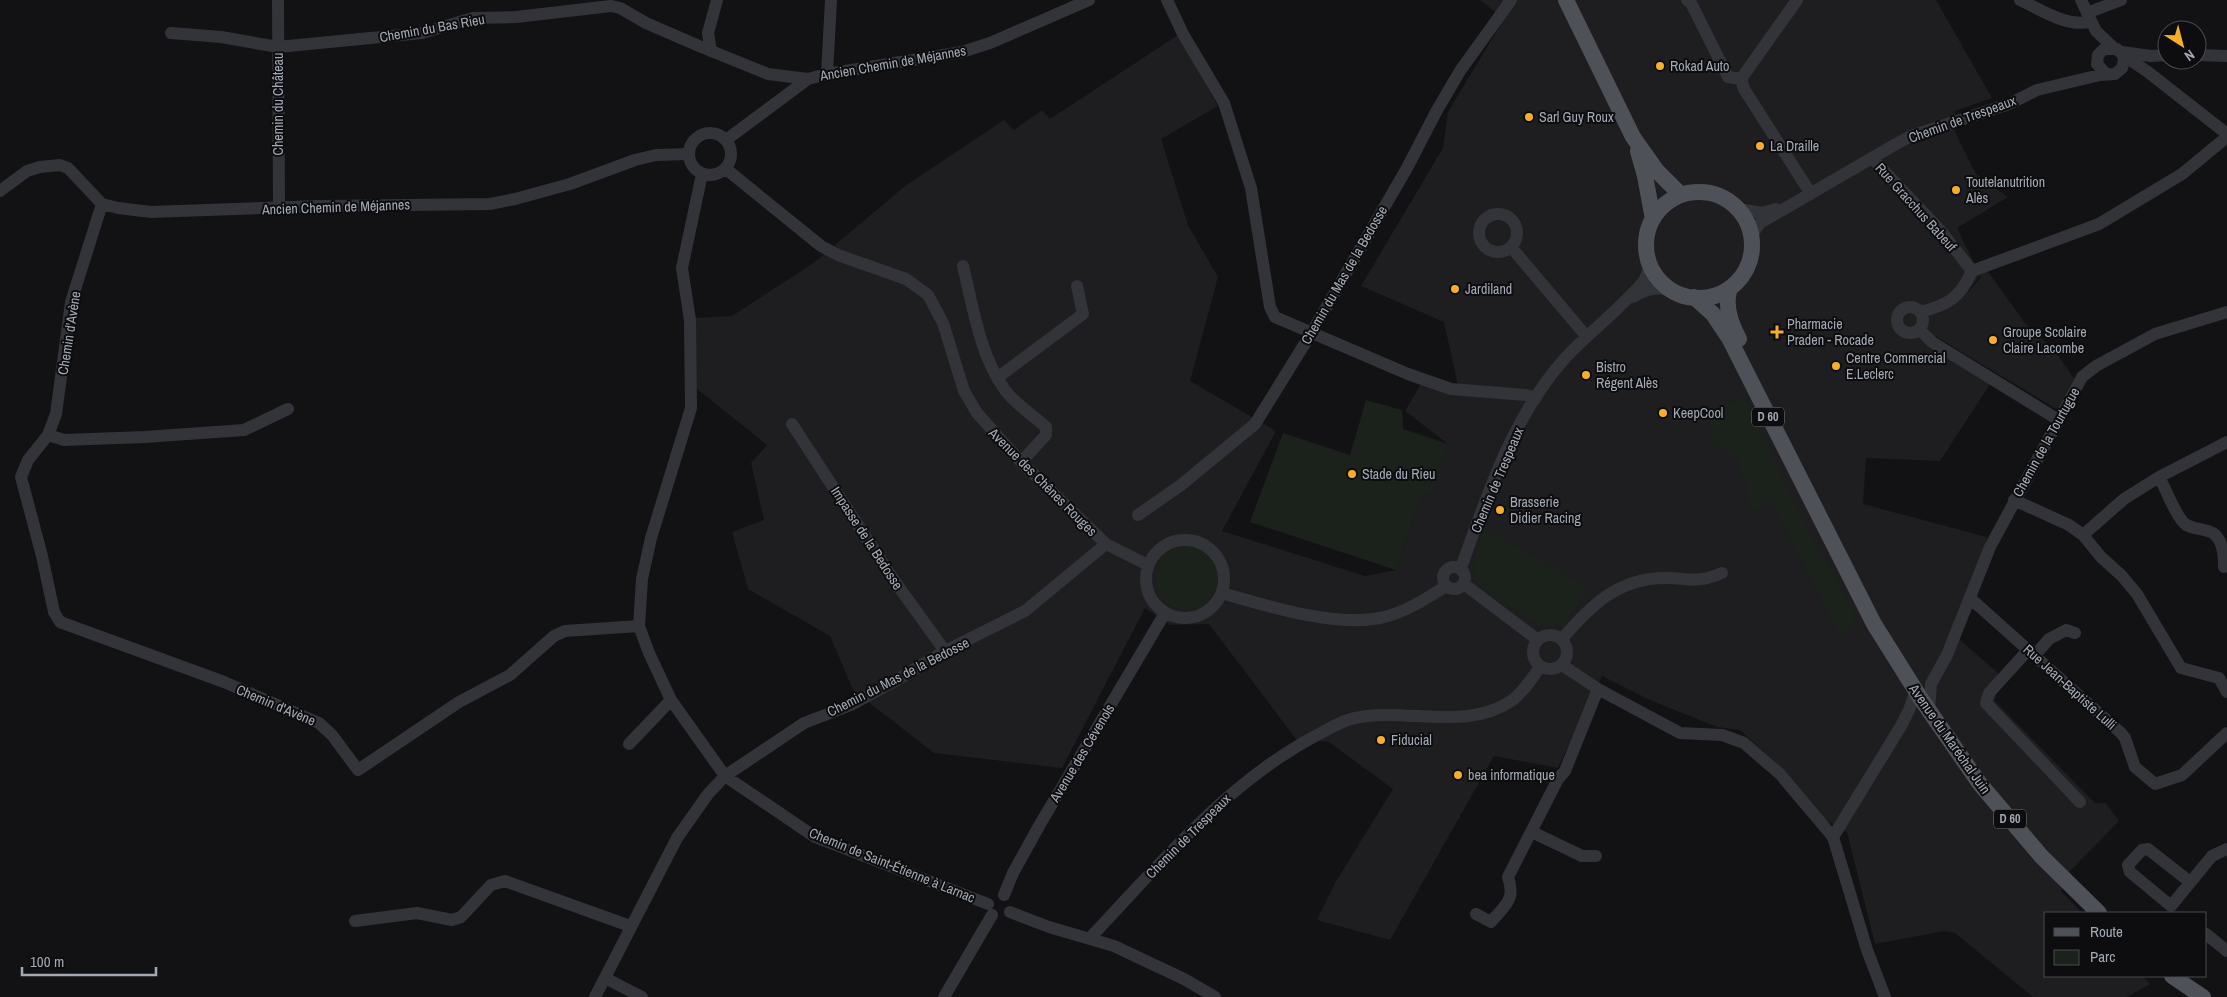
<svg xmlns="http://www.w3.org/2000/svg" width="2227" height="997" font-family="'Archivo Narrow',sans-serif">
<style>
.built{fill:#1e1e21}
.green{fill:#1a221b}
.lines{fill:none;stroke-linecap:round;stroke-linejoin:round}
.minor{stroke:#333439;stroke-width:12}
.major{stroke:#4f5158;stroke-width:16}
.poi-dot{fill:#f5af29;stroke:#0d0d0f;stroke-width:2}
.labels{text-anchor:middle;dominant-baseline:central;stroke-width:4;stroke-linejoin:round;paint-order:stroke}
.shield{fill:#0d0d0f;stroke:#767a83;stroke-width:1}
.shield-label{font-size:12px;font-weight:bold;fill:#a3a9b5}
.street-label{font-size:14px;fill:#a3a9b5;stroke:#0d0d0f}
.poi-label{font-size:14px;fill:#a3a9b5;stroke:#0d0d0f;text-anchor:start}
</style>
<rect width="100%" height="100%" fill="#121214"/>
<path class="built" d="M1480 0H1936L1992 98 1955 111V132L1976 174 2008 197 1957 228 1980 275 1965 296 1980 278 1984 266 2025 323 2054 350 2074 378 2058 410 1935 336 1928 346 1990 384 1940 461 1866 458 1863 504 1987 537 1959 639 1999 674 1995 701 2095 803H2106L2119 821 2071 870 2061 891 2082 913H2046V976H2142L2150 984 2127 997H2033L1955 933 1944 931 1875 944 1847 832 1825 820 1785 771 1740 730 1717 727 1650 700 1602 676 1558 768 1494 756 1390 940 1317 920 1335 883 1393 789 1329 742 1296 739 1209 624 1170 625 1145 608 1062 768 934 753 853 690 830 636 748 589 732 532 764 520 751 463 767 445 696 388 692 318 732 316 815 262 905 186 1004 120 1014 130 1042 110 1050 119 1178 35 1218 106 1161 139 1188 225 1218 277 1190 381 1276 431 1222 531 1365 576 1396 570 1422 493 1448 444 1405 411 1421 384 1458 385 1444 322 1361 286 1443 148 1448 112 1504 19Z"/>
<path class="green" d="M1744 396 1807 526 1856 616 1842 640 1770 499 1751 513 1744 475 1738 467V458L1710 440 1709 416Z
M1366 400 1402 410 1403 429 1448 444 1430 495 1422 494 1396 570 1250 522 1283 433 1350 455Z
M1483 528 1590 588 1563 624H1536L1478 585 1472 568Z
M1154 578a32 32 0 1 1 64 0a32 32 0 1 1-64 0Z"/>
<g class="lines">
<path class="minor" d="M278 0 279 208
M1167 0 1183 34 1224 103 1251 188 1270 307 1275 317 1408 374 1451 389 1526 395 1536 398
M1687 0 1691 3 1728 77 1741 79
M1797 0 1741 79 1744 89 1811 194
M2020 0C2040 9 2069 29 2091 21
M2081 0 2096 31 2113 47
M2087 13 2121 0
M171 33 221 37 278 47 422 33 473 18 516 17 611 6 620 8 646 23 699 46 768 74 808 79
M711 51 708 33 717 0
M2122 52 2151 56 2167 55
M2123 55 2148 72 2227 134
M2197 55 2227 56
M827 74 831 0
M689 154a21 21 0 1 1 42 0a21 21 0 1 1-42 0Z
M726 140 808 79 827 74 962 52 990 43 1089 0
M1872 158 1940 230 1972 271C1960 298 1948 305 1920 312
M726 169 821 246 838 255 906 279 928 295 943 323 964 391 977 413 1021 462 1106 544 1148 565
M702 174 682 268 690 320 691 408 651 538 642 579 639 626 649 653 671 700 725 776 815 837 988 904
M0 191 27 171 40 167 60 165 68 168 102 204 118 208 151 212 320 206 490 204 515 199 570 184 635 160 656 155 689 154
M102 204 71 302 56 414 48 435 28 460 21 477 42 556 54 612 60 622 224 682 319 723 332 735 358 770 459 702 510 675 554 636 565 631 639 626
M1739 209 1762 213 1776 209
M1479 233a19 19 0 1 1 38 0a19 19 0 1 1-38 0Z
M1511 247 1587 337
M1752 247 1753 233 1760 223 1896 144 1911 136 2009 104 2037 90 2100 75 2115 74 2122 68 2124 61 2123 55 2117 49H2104L2098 55 2097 64 2106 74
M963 266C973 307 980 356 1005 390 1015 404 1033 415 1046 427V435L1021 462
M1972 271 2099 224 2182 174 2227 137
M1633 297C1646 288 1659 286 1673 291
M1897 320a13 13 0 1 1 26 0a13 13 0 1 1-26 0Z
M1919 329 1932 342 2057 419
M997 378 1083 314 1077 286
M792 424 893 579 945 651
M48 435 64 440 145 437 244 430 288 409
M2159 477C2166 489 2174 512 2183 522 2189 529 2199 528 2208 531 2223 535 2224 554 2224 567
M2014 500 2069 525 2083 535 2124 499 2159 477 2227 442
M1138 515 1181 485 1255 424 1312 332 1407 168 1436 112 1460 71 1511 0
M2083 535 2101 557 2122 576 2137 594 2181 668 2219 678 2227 692
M1146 579a39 39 0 1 1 78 0a39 39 0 1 1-78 0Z
M1443 578a11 11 0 1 1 22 0a11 11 0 1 1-22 0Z
M1461 568C1487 495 1513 415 1567 356 1587 335 1610 317 1630 296 1635 291 1641 285 1645 279 1648 273 1649 268 1649 261
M1464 584 1538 640
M1222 593C1267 606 1333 627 1380 618 1404 613 1426 599 1446 586
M1971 599 2121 733 2125 738 2135 767 2155 784 2182 775 2227 733
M1533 652a17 17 0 1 1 34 0a17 17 0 1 1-34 0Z
M1562 639C1590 606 1618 578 1665 578 1690 578 1696 584 1722 573
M2029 649 1989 693 1986 703 2080 802
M2035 655 2049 639 2066 630 2075 633
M1562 665 1598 689 1680 733 1722 735 1744 743 1780 774 1833 837 1867 950 1885 997
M1929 711 1931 684 1947 655 1990 547 2082 377 2096 366 2155 334 2227 312
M629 744 671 700
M1532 832 1582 856H1596
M1833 837 1901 726 1909 710 1916 690
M2190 882 2148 849 2142 850 2128 865 2130 872 2171 906 2212 856 2227 849
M1004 895 1013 873 1039 826 1165 613
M1010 912 1049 927 1114 946 1184 979 1215 997
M1476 914 1491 922C1505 905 1516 900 1508 877L1558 779 1565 771 1598 689
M355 921 417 913 452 920 461 917 491 885 505 881 630 926
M2206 934 2227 951
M1090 938C1160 864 1226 783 1317 735 1329 729 1342 720 1355 718 1406 707 1465 732 1511 701 1523 693 1532 678 1540 667
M605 978 642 997
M595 997 677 838 708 794 725 776 804 723 851 705 895 681 945 651 1025 611 1106 544
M944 997 992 915"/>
<path class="major" d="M1566 0 1633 137 1657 171 1681 195
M1638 151 1645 176 1653 219
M1646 245a53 53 0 1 1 106 0a53 53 0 1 1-106 0Z
M1730 288C1724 304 1731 324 1739 339
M1694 297 1713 314 1729 338 1874 624 1921 699 1980 784 2041 856 2099 913
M2172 976 2203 997"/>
</g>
<g class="poi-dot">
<circle cx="1660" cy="66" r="5"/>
<circle cx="1529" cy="117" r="5"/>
<circle cx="1760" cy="146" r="5"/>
<circle cx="1956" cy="190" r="5"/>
<circle cx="1455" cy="289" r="5"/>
<path d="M1774.5 324.5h5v5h5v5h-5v5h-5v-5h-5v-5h5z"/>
<circle cx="1993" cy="340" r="5"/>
<circle cx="1836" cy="366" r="5"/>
<circle cx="1586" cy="375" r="5"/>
<circle cx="1663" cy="413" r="5"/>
<circle cx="1352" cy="474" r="5"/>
<circle cx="1500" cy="510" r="5"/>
<circle cx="1381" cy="740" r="5"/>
<circle cx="1458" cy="775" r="5"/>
</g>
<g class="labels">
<g class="shield">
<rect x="1752" y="407.5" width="32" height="19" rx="4"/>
<rect x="1994" y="809.5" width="32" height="19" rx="4"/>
</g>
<g class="shield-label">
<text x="1768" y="417">D 60</text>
<text x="2010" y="819">D 60</text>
</g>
<g class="street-label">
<text transform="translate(432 28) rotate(-10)">Chemin du Bas Rieu</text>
<text transform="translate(893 63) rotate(-10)">Ancien Chemin de Méjannes</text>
<text transform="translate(278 104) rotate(-90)">Chemin du Château</text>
<text transform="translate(1962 119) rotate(-20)">Chemin de Trespeaux</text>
<text transform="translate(336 207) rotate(-2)">Ancien Chemin de Méjannes</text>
<text transform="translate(1916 207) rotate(48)">Rue Gracchus Babeuf</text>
<text transform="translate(1344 275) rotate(-60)">Chemin du Mas de la Bedosse</text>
<text transform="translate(69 333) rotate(-81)">Chemin d'Avène</text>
<text transform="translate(2046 442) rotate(-61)">Chemin de la Tourtugue</text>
<text transform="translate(1497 480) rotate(-67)">Chemin de Trespeaux</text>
<text transform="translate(1043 482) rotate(45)">Avenue des Chênes Rouges</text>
<text transform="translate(867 538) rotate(57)">Impasse de la Bedosse</text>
<text transform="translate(898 677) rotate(-27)">Chemin du Mas de la Bedosse</text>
<text transform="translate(2070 687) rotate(42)">Rue Jean-Baptiste Lulli</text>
<text transform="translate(276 705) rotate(23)">Chemin d'Avène</text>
<text transform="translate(1950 739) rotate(55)">Avenue du Maréchal Juin</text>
<text transform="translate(1082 753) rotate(-59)">Avenue des Cévenols</text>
<text transform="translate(1188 836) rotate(-45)">Chemin de Trespeaux</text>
<text transform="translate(892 865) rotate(22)">Chemin de Saint-Étienne à Larnac</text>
</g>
<g class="poi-label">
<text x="1670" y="66">Rokad Auto</text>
<text x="1539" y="117">Sarl Guy Roux</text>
<text x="1770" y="146">La Draille</text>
<text x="1966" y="182">Toutelanutrition<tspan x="1966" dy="16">Alès</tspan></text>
<text x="1465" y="289">Jardiland</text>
<text x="1787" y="324">Pharmacie<tspan x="1787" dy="16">Praden - Rocade</tspan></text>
<text x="2003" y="332">Groupe Scolaire<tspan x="2003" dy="16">Claire Lacombe</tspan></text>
<text x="1846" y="358">Centre Commercial<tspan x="1846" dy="16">E.Leclerc</tspan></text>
<text x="1596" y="367">Bistro<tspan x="1596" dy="16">Régent Alès</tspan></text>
<text x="1673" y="413">KeepCool</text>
<text x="1362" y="474">Stade du Rieu</text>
<text x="1510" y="502">Brasserie<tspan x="1510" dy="16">Didier Racing</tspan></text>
<text x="1391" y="740">Fiducial</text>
<text x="1468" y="775">bea informatique</text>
</g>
</g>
<rect x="2044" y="912" width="162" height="65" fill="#0d0d0f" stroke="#494b51"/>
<rect x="2054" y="928" width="25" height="8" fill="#4f5158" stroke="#494b51"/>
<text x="2090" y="937" font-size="15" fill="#a3a9b5">Route</text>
<rect x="2054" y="950" width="25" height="15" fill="#1a221b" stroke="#494b51"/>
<text x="2090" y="962" font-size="15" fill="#a3a9b5">Parc</text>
<g transform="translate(2182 45) rotate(144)"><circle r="24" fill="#0d0d0f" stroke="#494b51"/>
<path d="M0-4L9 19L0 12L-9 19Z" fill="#f5af29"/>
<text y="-8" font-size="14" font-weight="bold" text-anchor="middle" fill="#a3a9b5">N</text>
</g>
<path d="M22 967v8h134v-8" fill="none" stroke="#a3a9b5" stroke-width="2.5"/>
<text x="30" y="967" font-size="15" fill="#a3a9b5" stroke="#0d0d0f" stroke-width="4" paint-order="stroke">100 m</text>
</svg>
